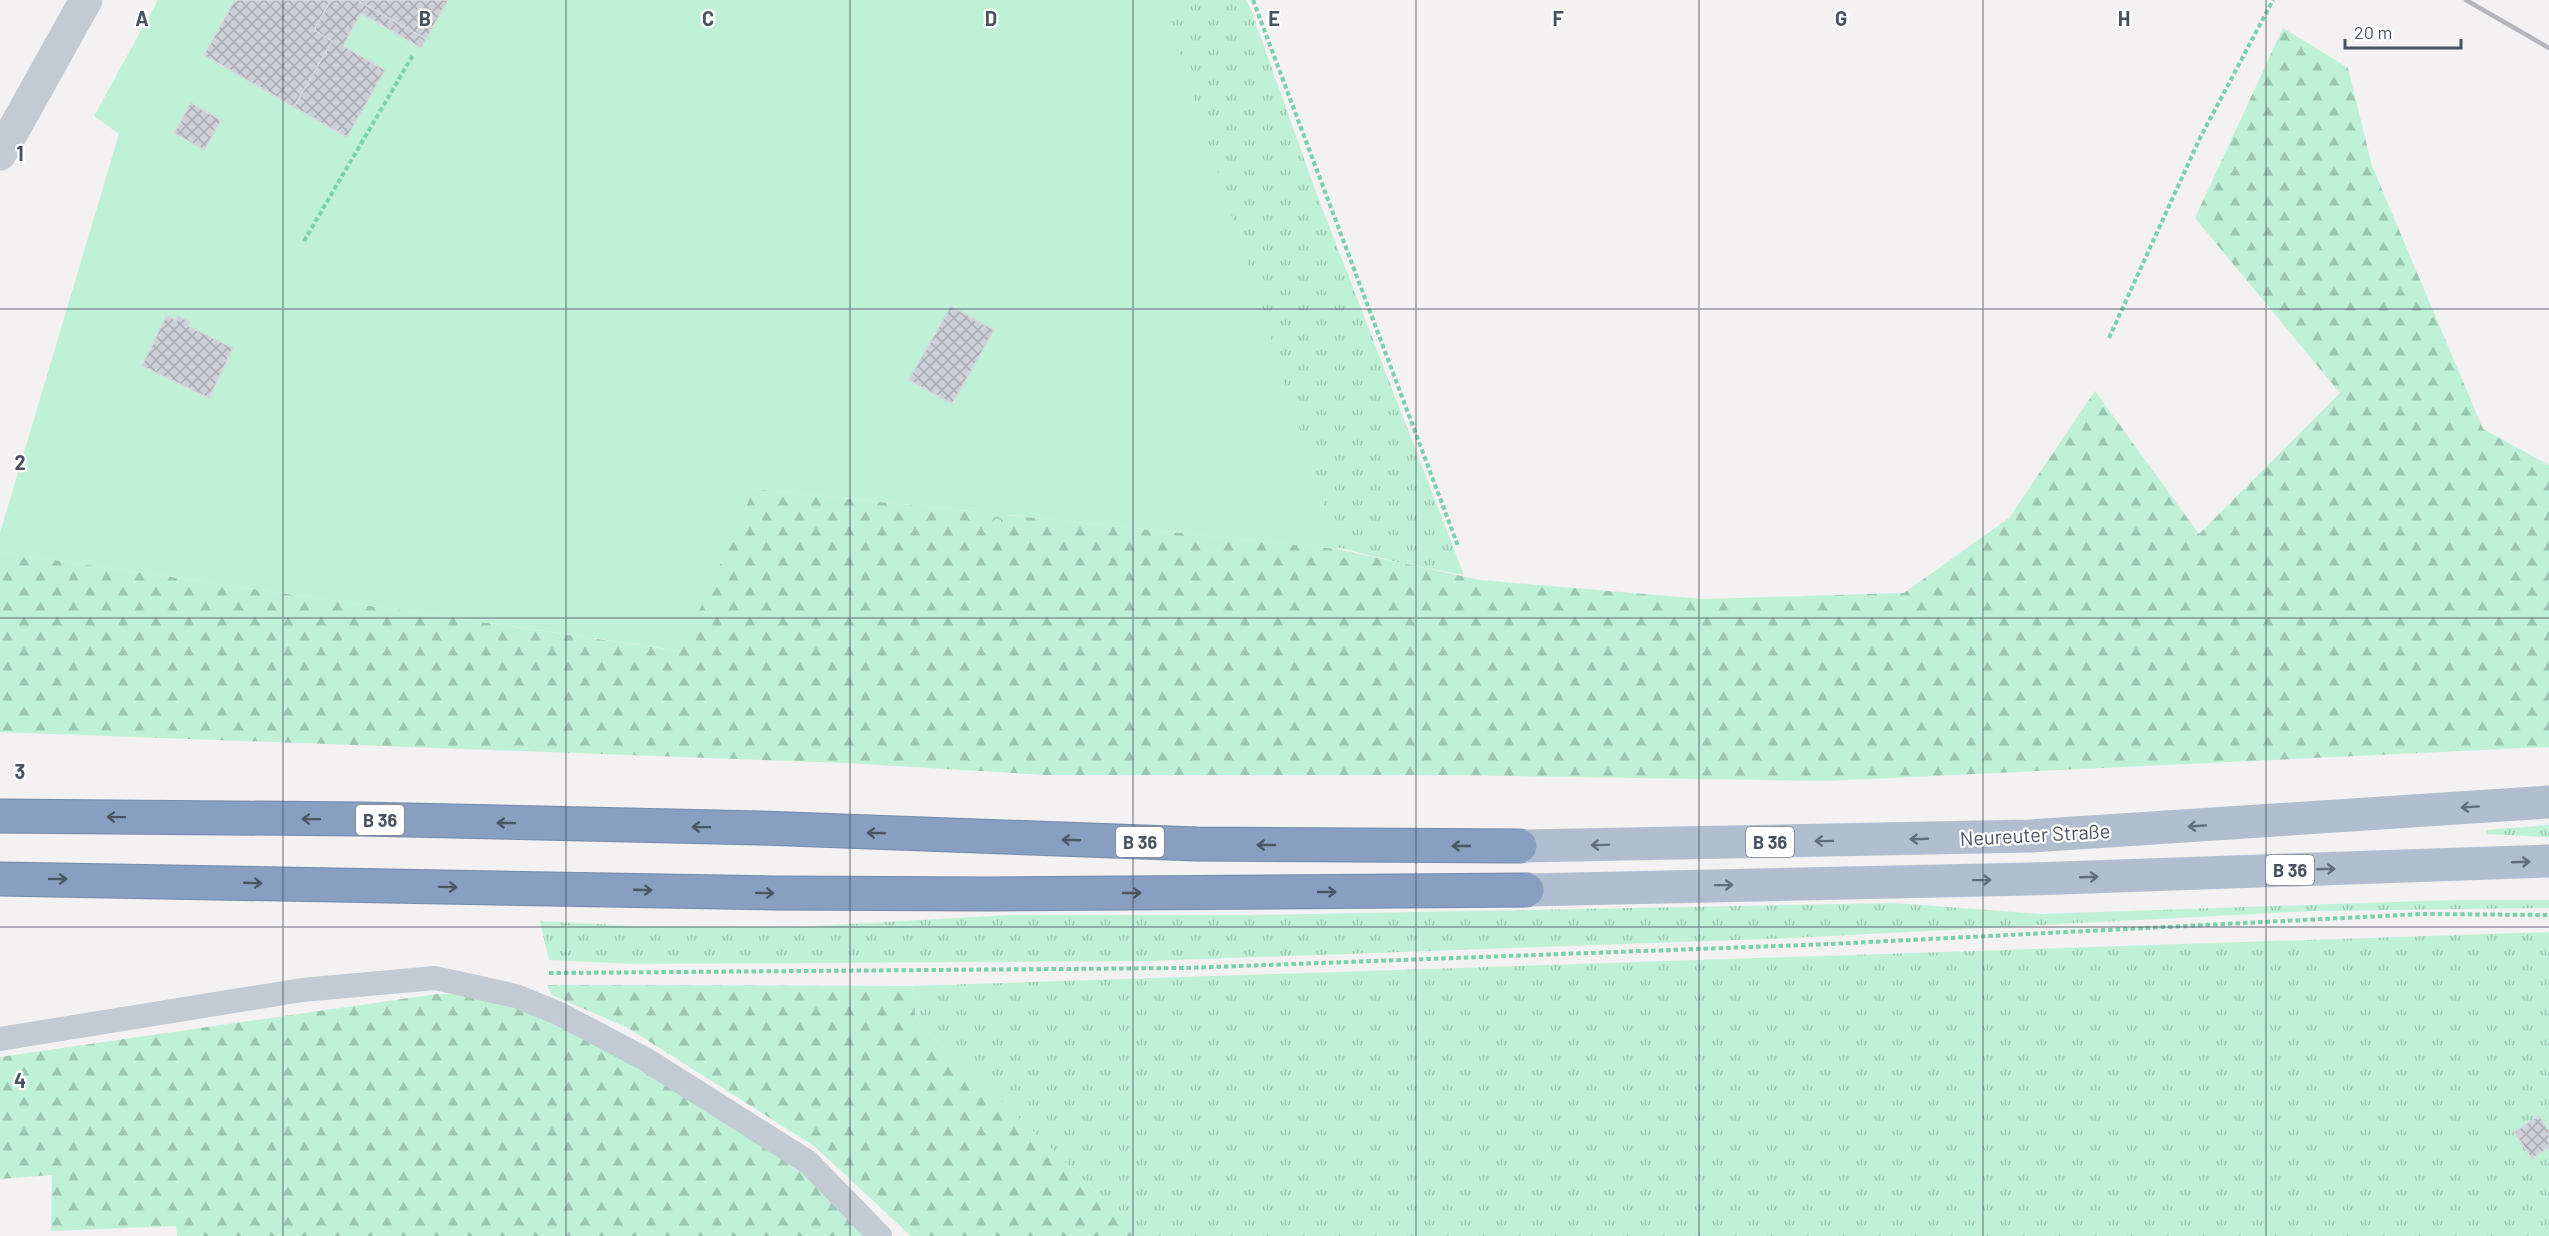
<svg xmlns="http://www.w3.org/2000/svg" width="2549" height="1236" font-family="Barlow,sans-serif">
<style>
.grass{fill:url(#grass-tufts)}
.forest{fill:url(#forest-firs)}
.park{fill:url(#park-crowns)}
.garden{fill:#bff1d7}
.building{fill:url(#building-cross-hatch);stroke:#d5d7dd;stroke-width:1.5}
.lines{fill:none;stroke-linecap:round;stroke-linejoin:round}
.highway-casing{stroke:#7389ad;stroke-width:35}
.path{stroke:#76d1ac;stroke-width:4;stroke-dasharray:4.5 3;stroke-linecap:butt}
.lane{stroke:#c2cad3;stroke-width:24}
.street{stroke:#c2cad3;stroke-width:33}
.primary{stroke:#b0bed0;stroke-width:33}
.highway{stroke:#889fc1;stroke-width:33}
.rail{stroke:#b3b6bc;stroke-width:4.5}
.oneway{stroke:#626d7c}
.oneway2{stroke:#4b5665}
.grid{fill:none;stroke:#485260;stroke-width:1.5;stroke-opacity:0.55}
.labels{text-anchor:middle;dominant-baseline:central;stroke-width:4.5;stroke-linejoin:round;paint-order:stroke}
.shield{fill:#fff;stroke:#7f8690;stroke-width:1.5}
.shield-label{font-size:18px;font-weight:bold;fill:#485260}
.street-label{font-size:20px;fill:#485260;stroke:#fff}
.grid-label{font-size:20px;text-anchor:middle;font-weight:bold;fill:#485260;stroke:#fff;stroke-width:4.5;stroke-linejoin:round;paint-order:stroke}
</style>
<defs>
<pattern id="grass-tufts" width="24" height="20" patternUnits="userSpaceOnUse" patternTransform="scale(1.5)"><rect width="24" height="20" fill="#bff1d7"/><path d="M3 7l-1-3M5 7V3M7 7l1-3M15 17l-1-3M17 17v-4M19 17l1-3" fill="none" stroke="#9dc6b2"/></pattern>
<pattern id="forest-firs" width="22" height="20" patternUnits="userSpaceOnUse" patternTransform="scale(1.5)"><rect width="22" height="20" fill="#bff1d7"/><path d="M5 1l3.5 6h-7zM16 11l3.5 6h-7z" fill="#9dc6b2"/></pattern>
<pattern id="park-crowns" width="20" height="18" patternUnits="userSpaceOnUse" patternTransform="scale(1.5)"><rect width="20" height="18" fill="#bff1d7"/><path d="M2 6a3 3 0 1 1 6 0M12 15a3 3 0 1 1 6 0" fill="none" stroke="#9dc6b2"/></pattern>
<pattern id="building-cross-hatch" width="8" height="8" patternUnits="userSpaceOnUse" patternTransform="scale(1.5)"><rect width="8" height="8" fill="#cdd0d6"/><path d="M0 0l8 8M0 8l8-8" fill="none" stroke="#a8abb1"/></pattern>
</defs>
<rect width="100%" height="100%" fill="#f3f1f1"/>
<path class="grass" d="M1154 0H1246L1250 7 1316 192 1464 575 1405 564 1332 546Z
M2549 825V837L2486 834 2487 830Z
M2453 900H2549V908L2314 911 1791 938 1150 961 637 964 549 960 540 921 635 926 798 927 1010 915H1251L1895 903 2042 914Z
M2549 932V1236H1146L1109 1204 916 1020 912 986Z"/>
<path class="forest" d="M2283 28 2348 68 2372 166 2483 429 2549 465V747L1825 781 1452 775H1045L846 763 0 732V552L680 651 754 489 1337 549 1480 580 1704 599 1904 593 2009 518 2095 391 2199 534 2340 393 2195 218Z
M547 985 912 986 916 1020 1109 1204 1146 1236H911L814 1146 628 1028 552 995Z
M437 994 516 996 808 1162 880 1236H177L176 1226 51 1231 52 1175 0 1179V1057Z"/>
<path class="park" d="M983 478 1012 480 1009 523 980 521Z"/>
<path class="garden" d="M158 0H1163L1338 549 754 489 681 651 0 552V533L119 134 94 116Z"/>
<path class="building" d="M235 0H331L314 30 332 41 294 107 204 55Z
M331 0H357L426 39 421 48 361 13 343 46 385 70 347 137 294 107 332 41 314 30Z
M357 0H448L426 39Z
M191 103 221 120 204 150 174 133Z
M951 306 994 330 952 404 909 380Z
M166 316 176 320 178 316 190 322 188 326 233 348 209 398 142 366Z
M2539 1116 2549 1131V1147L2532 1159 2514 1132Z"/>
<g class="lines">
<g class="highway-casing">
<path id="highway" d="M0 816 361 819 760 828 1197 844 1520 846
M0 879 775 893 989 894 1527 890"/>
</g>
<path class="path" d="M1253 0 1458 546
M304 241 413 55
M2109 338 2200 138 2273 0
M549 973 1186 968 1831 944 2422 914 2549 915"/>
<path class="lane" d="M0 1039 302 990 435 978 516 996 558 1013 645 1059 808 1162 880 1236"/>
<path class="street" d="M0 154 86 0"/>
<path class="primary" d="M1520 846 2030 836 2549 802
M1527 890 2030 879 2549 861"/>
<use href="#highway" class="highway"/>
<path class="rail" d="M2466 0 2549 48"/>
</g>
<defs><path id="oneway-shaft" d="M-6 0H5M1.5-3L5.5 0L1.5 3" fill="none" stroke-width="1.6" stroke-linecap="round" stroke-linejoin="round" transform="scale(1.5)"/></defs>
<g class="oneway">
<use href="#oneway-shaft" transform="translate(2470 807) rotate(176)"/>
<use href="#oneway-shaft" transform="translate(2197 826) rotate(176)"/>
<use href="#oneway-shaft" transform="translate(1919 839) rotate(178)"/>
<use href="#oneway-shaft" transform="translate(1824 841) rotate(179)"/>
<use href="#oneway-shaft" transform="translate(1600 845) rotate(179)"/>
<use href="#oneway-shaft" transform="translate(2521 862) rotate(-2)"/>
<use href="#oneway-shaft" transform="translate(2326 869) rotate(-2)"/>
<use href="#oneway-shaft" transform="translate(2089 877) rotate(-2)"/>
<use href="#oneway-shaft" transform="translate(1982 880) rotate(-1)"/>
<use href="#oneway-shaft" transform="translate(1724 885) rotate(-1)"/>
</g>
<g class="oneway2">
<use href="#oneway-shaft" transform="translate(116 817) rotate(-179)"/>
<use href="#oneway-shaft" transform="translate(311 819) rotate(-179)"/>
<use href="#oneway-shaft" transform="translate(506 823) rotate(-179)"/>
<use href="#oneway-shaft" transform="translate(701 827) rotate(-179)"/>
<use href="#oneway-shaft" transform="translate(876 833) rotate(-178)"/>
<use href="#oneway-shaft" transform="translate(1071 840) rotate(-178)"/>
<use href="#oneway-shaft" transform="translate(1266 845) rotate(-180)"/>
<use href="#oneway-shaft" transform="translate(1461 846) rotate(-180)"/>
<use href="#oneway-shaft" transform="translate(58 879)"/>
<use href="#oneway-shaft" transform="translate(253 883) rotate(2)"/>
<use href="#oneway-shaft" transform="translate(448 887) rotate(1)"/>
<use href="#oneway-shaft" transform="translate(643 890) rotate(2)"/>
<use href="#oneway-shaft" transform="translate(1327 892)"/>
<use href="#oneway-shaft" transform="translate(765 893) rotate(1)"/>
<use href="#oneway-shaft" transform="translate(1132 893)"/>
</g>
<path class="grid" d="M283 0V1236M566 0V1236M850 0V1236M1133 0V1236M1416 0V1236M1699 0V1236M1983 0V1236M2266 0V1236M0 309H2549M0 618H2549M0 927H2549"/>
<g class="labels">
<g class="shield">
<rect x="356" y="805" width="48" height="30" rx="4.5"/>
<rect x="1116" y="827" width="48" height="30" rx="4.5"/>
<rect x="1746" y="827" width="48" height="30" rx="4.5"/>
<rect x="2266" y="855" width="48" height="30" rx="4.5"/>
</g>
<g class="shield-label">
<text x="380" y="820">B 36</text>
<text x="1140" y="842">B 36</text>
<text x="1770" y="842">B 36</text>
<text x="2290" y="870">B 36</text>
</g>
<g class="street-label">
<text transform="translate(2035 834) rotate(-3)">Neureuter Straße</text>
</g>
</g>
<g class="grid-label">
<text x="142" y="26">A</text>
<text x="425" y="26">B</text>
<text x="708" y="26">C</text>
<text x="991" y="26">D</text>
<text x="1274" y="26">E</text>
<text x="1558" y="26">F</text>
<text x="1841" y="26">G</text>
<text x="2124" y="26">H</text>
<text x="20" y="161">1</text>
<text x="20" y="470">2</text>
<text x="20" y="779">3</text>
<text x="20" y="1088">4</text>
</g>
<path d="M2345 39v9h116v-9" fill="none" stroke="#485260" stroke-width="3"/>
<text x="2354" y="39" font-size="18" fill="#485260" stroke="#ffffff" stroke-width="4.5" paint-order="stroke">20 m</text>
</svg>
